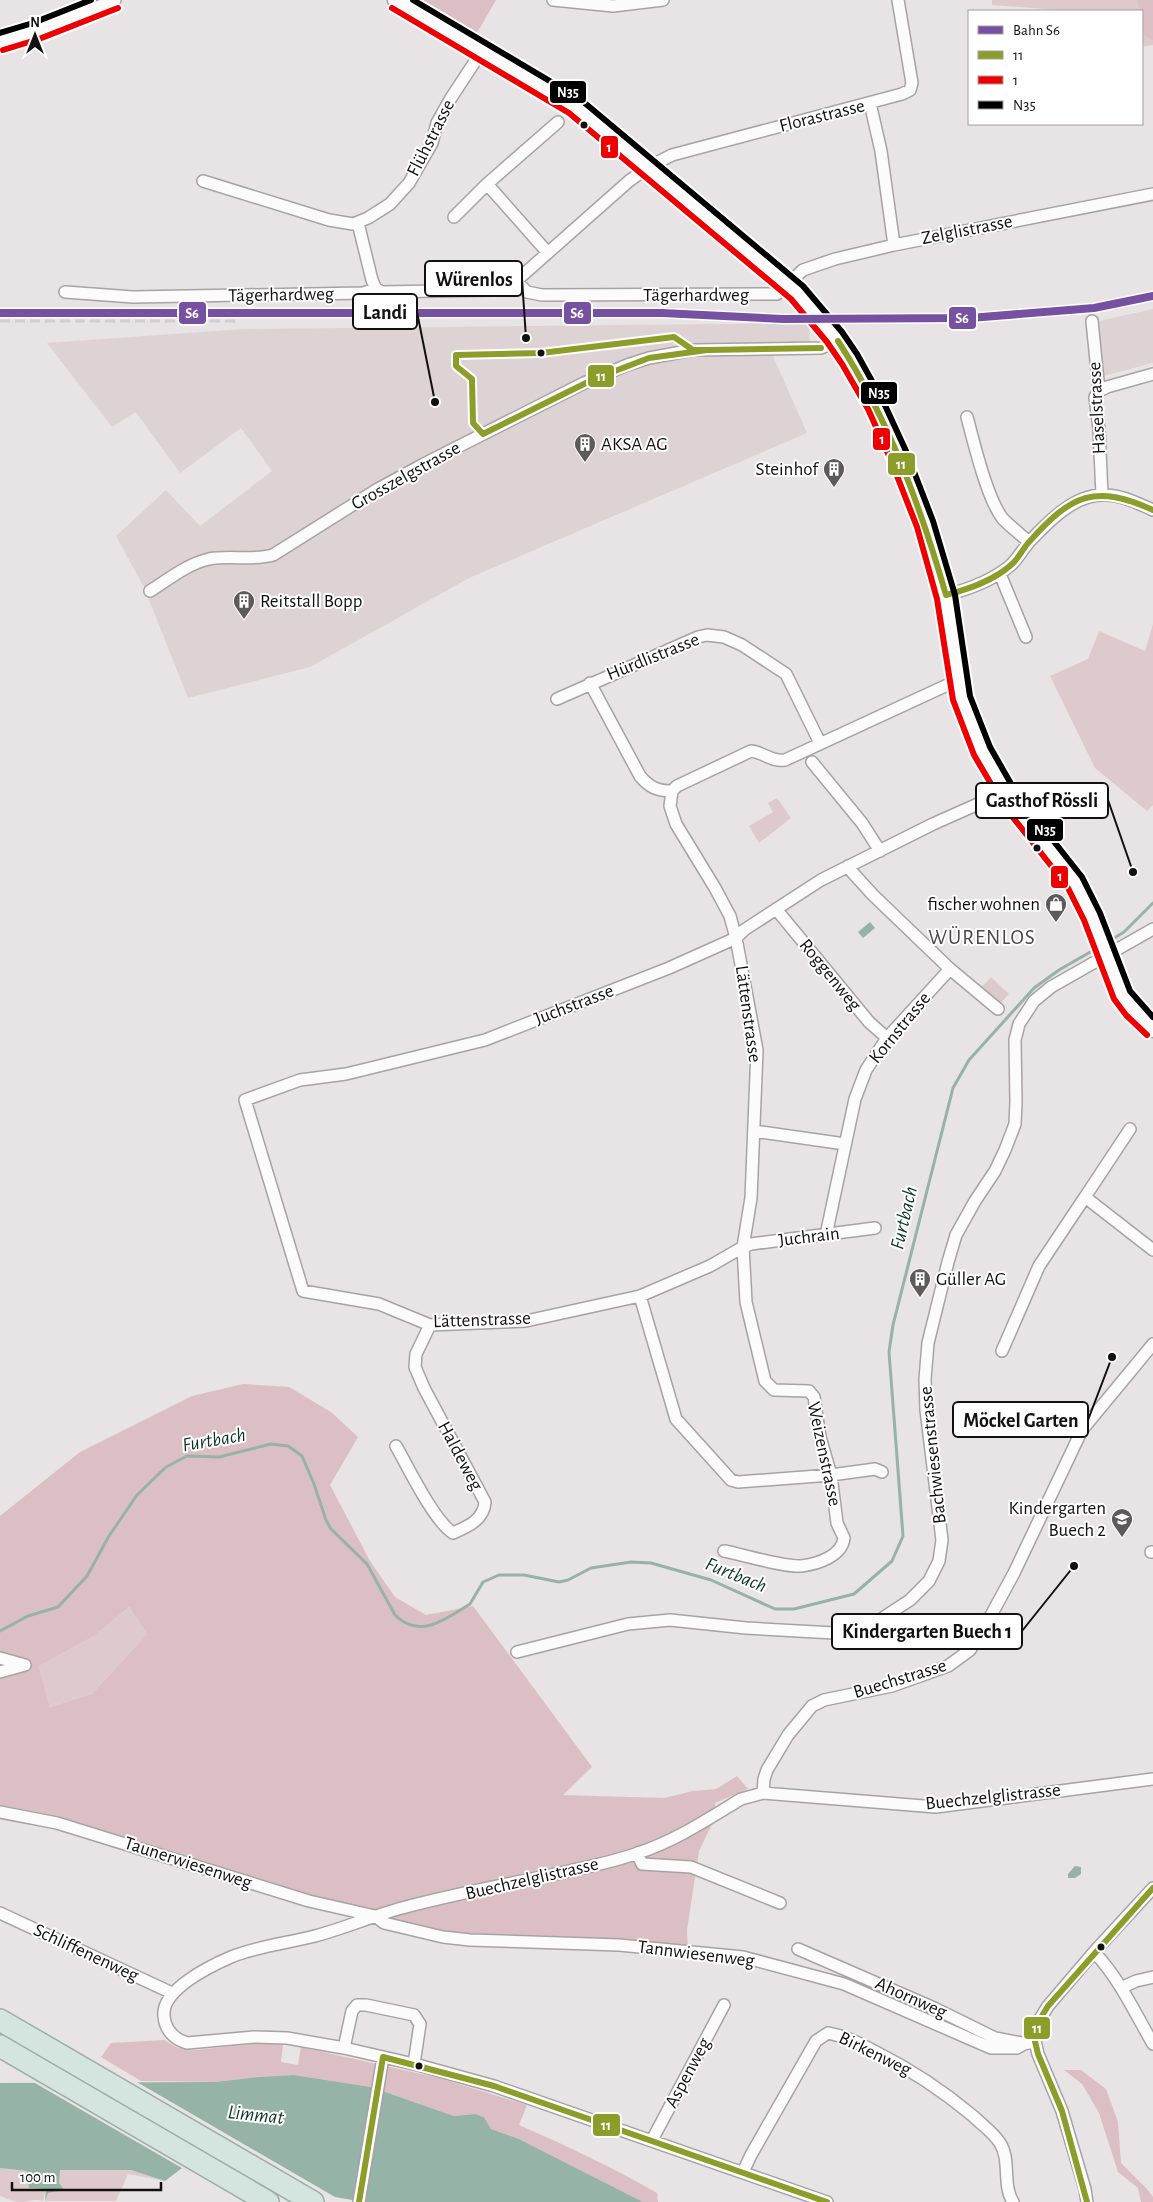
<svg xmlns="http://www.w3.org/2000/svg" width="1153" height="2202" font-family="'Alegreya Sans',sans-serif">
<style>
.built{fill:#ddd2d4}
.green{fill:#decacc}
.forest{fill:#dcbfc4;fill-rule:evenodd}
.water{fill:#95b3a6}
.pier{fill:#e8e3e4}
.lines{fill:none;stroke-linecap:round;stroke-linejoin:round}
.stream{stroke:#95b3a6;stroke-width:3}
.minor-casing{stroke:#a7a3a4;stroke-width:14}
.secondary-casing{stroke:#a7a3a4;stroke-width:19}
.motorway-casing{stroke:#9dada8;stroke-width:24}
.minor{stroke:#fcfbfb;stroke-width:11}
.secondary{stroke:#fcfbfb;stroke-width:16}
.motorway{stroke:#d4e5df;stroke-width:21}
.rail{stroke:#d1d0d0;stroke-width:3;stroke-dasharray:10 5;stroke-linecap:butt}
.bus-1-casing{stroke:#fff;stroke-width:10}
.bus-2-casing{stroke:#fff;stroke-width:10}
.bus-3-casing{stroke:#fff;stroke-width:10}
.bus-1{stroke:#8c9d2a;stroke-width:6}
.bus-2{stroke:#e00;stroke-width:6}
.bus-3{stroke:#000;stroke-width:6}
.rail-1-casing{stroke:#fff;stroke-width:11}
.rail-1{stroke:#7751a1;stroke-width:8}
.bus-dot{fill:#121010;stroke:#fff;stroke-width:2}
.labels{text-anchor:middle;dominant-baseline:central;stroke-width:4;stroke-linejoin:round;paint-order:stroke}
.street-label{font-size:19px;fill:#121010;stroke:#fff}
.poi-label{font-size:19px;fill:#121010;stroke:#fff;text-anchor:start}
.water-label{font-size:20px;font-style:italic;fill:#0a3527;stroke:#fff}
.quarter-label{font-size:21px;letter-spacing:1px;fill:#4c4647;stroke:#fff}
.leader{fill:none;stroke:#121010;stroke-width:2}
.callout-dot{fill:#121010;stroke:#fff;stroke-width:2}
.callout{fill:#fff;stroke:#121010;stroke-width:2}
.callout-label{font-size:20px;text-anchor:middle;font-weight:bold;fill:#121010}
.line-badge{stroke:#fff;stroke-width:2}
.badge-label{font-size:14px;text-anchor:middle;font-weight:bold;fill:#fff}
</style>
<rect width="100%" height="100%" fill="#e8e3e4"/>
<path class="built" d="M1153 309V363L1099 377 1095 322Z
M809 323 810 354H772L807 433 469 578 310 667 188 698 144 587 116 536 166 490 200 526 272 471 241 428 180 473 136 412 112 427 47 343 244 329Z"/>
<path class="green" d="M992 0H1137L1139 11H1070L992 5Z
M1142 31 1153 41V45L1142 47Z
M1153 624V805L1147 811 1095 768 1050 676 1088 659 1099 631 1145 651Z
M777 798 791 818 759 843 749 826 773 812 768 803Z
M991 977 1009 994 998 1006 979 990Z
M129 1607 147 1634 92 1694 50 1707 39 1666 94 1636Z
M0 2168 27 2171 46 2189 43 2201C33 2198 29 2202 20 2202 13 2202 6 2198 0 2196Z
M59 2170H131L165 2181 128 2174 116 2201H45L48 2193 59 2183Z"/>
<path class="forest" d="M413 0H496L477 33Z
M1137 0H1153V41L1142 33V11H1139Z
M243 1384 289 1387 331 1412 358 1437 330 1485 370 1561 395 1597 426 1615 473 1606 592 1767 563 1795 664 1798 693 1791 716 1789 737 1776 748 1789 715 1803V1818L699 1851 687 1930 688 1951 443 1937 0 1812V1516L80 1452 192 1396ZM129 1607 147 1634 92 1694 50 1707 39 1666 94 1636Z
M164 2040 178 2048 195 2050 262 2043 283 2044 281 2062 298 2065 301 2047 439 2078 527 2105 519 2125C567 2146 612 2167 657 2193L658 2202H643L519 2139 491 2129 484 2117 475 2114 454 2116 371 2087 294 2075 258 2077 215 2082 141 2081 101 2057 111 2043Z
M1064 2070H1081L1106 2089 1118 2122 1121 2163 1147 2189 1153 2197V2202H1141L1138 2188 1118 2172 1099 2113 1082 2084Z"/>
<path class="water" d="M870 922 875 928 863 938 858 932Z
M1075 1866 1081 1867V1874L1075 1878H1068V1874Z
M294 2075 371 2087 454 2116 475 2114 484 2117 491 2129 519 2139 643 2202H364L335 2197 269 2179 189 2172 182 2168 165 2181 131 2170H60L59 2183 64 2190 48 2193 45 2201 46 2189 29 2188 27 2171 0 2168V2083L215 2082 258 2077Z"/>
<path class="pier" d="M130 2078 335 2197 334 2199 269 2182 194 2175 28 2079Z"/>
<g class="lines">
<path class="stream" d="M1106 943 1124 932 1153 903
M0 1631 28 1616 58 1607 87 1576 109 1536 137 1495 166 1467 187 1456 219 1457 271 1444 288 1446 302 1456 314 1484 326 1520 331 1529 367 1564 395 1615C420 1640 446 1619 470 1604L483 1582 499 1575H524L559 1582 568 1580 591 1568 631 1562 651 1563 711 1580 775 1609H794L854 1594 892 1561 903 1536 889 1352 893 1325 953 1088 969 1060 1034 988 1059 970 1099 947"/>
<g class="minor-casing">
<path id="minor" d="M553 0 613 6 663 0
M0 42 36 31 115 0
M870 103 881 151 894 245
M203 181 329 220 353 224 368 218 390 204 409 183 432 143 437 123 451 98 474 63
M487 184 548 253
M454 217 487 184 558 122
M358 223 372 280 376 289
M516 281 527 292 542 295 777 294 803 270 835 259 894 245 1153 194
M376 289 382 292 493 290 516 281 629 181 647 168 672 155 902 94 910 90 912 83 898 0
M65 292 133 297 363 293 376 289
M1092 321 1099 391 1095 397 1099 429 1102 495
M1099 391 1107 387 1153 374
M967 417C974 443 987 499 1003 519 1011 527 1021 535 1029 542
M1000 574 1026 637
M150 591C169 579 187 564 209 559 230 555 252 561 273 555L378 489 424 464 584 383 627 365 649 358 693 350 821 348 838 341
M946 595C970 589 992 581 1011 565 1018 558 1023 549 1030 541 1048 522 1074 495 1102 495 1120 494 1137 503 1153 510
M956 681 785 760C771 762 763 752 751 751L677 786 672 791 670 806 676 824 715 888 730 916 736 938 757 1050 751 1198 743 1247 710 1266 640 1296 526 1321 430 1325 379 1304 303 1291 245 1100 300 1080 346 1074 485 1040 669 968 736 938 744 930 821 880 933 824 1005 792
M590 683 640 776C649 787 657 791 672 791
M557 699 698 637 707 635 724 637 742 645 786 674 820 743
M812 762 862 823 880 851
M776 909 869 1022 887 1038
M950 969 998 1009
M1130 1129 1085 1197 1153 1250
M754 1131 845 1144
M826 1235 855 1099 866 1070 887 1038 950 969 873 895 852 872 848 866
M640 1296 676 1419 731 1480 738 1482 831 1475 875 1469 882 1472
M1002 1351 1039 1266 1085 1197
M396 1446C408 1467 434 1521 453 1533 467 1527 484 1520 485 1502L424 1388 415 1367 416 1354 430 1325
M724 1551C745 1555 782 1567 801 1566 818 1564 842 1556 844 1538L837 1523 831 1475 820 1437 814 1397 809 1391 774 1390 765 1381 746 1302 743 1247 751 1244 875 1228
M1151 1552H1153
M517 1652 628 1624 670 1620 746 1628 834 1633 875 1623 910 1600 929 1581 939 1561 942 1540 926 1410 925 1379 928 1343 948 1262 956 1235 975 1201 995 1171 1005 1150 1015 1124 1016 1102 1015 1040 1019 1024 1034 1001 1051 987 1153 929
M0 1658 25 1665
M0 1672 25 1665
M763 1793 764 1779 767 1770 788 1735 812 1706 824 1700 892 1686 948 1666 970 1650 989 1619 1014 1573 1082 1430 1153 1344
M0 1812 57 1823 309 1901 375 1916 384 1923 443 1937 470 1940 619 1945 743 1957 844 1984 991 2048H1017L1024 2044 1034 2042
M637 1853 642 1864 691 1867 780 1903
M0 1913 172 1993
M798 1949 934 2008 995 2038 1022 2043
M1094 1952C1119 1978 1135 2013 1153 2044
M1121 1988 1136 1981 1153 1977
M344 2048 352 2011 357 2005H366L414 2015 420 2024 414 2064
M652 2140 724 2005
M743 2172 751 2155 816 2041 828 2033C845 2036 859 2043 874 2051 910 2069 942 2090 973 2116 982 2125 993 2132 1000 2143 1011 2160 1002 2185 1013 2202
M359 2202 383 2057
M827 2202 494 2086 418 2065 344 2048 287 2038 254 2037 187 2043C174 2039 165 2030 164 2016 161 1990 210 1966 231 1957 258 1946 288 1943 315 1936 345 1928 372 1916 402 1908 454 1894 508 1884 561 1873 586 1867 613 1862 638 1853 675 1841 708 1819 741 1799L763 1793 936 1807 1153 1779
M1087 2202 1085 2189 1062 2111 1038 2054 1034 2037 1040 2019 1048 2006 1094 1952 1153 1888"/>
</g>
<g class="secondary-casing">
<path id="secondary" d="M396 0 558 95 574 106 797 293C854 352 879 407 909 482 923 519 938 558 946 597 954 636 952 675 966 712 979 746 996 783 1019 812 1037 835 1067 866 1080 891 1098 924 1105 962 1122 995 1130 1009 1142 1019 1153 1029"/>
</g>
<g class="motorway-casing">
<path id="motorway" d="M0 2020 313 2202
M0 2046 268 2202"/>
</g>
<use href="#minor" class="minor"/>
<use href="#secondary" class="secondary"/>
<use href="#motorway" class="motorway"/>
<path class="rail" d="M0 321H237"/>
<g class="bus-1-casing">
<path id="bus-1" d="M674 337 693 350H707L649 358 594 379 483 434 473 423 472 379 456 366V355L541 353Z
M838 341C889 420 920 505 946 595
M707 350 821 348
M707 350 821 348
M946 595C969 589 993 581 1011 565 1019 558 1023 548 1030 541 1072 494 1095 484 1153 510
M383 2057 494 2086 827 2202
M359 2202 383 2057
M1087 2202 1062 2111 1038 2054 1034 2037 1040 2019 1048 2006 1153 1888"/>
</g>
<g class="bus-2-casing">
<path id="bus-2" d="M392 8 569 113 791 299 827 342 842 364 868 409 890 458 917 527 937 599 953 700 974 755 1004 806 1067 886 1084 920 1114 999 1126 1015 1147 1035
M3 50 39 39 118 8"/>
</g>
<g class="bus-3-casing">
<path id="bus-3" d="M413 0 580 99 803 286 842 332 857 354 883 401 906 451 933 521 955 595 970 696 990 747 1018 796 1082 877 1100 913 1130 991 1153 1017
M0 33 33 23 91 0"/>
</g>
<use href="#bus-1" class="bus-1"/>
<use href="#bus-2" class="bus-2"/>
<use href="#bus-3" class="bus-3"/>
<g class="rail-1-casing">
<path id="rail-1" d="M0 313H662L783 319 970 318 1094 308 1153 296"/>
</g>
<use href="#rail-1" class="rail-1"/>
</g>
<defs>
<g id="building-pin" transform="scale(1.125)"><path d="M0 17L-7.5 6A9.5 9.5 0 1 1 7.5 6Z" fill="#5d5a5a" stroke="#fff"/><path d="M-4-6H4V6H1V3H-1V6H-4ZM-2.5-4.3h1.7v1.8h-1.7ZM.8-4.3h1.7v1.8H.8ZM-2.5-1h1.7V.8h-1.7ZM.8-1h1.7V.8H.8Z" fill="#fff"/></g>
<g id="shop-pin" transform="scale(1.125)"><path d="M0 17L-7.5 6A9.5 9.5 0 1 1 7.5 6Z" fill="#5d5a5a" stroke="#fff"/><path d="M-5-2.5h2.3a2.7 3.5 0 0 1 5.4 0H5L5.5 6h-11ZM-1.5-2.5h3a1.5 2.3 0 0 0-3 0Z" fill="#fff"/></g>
<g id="school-pin" transform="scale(1.125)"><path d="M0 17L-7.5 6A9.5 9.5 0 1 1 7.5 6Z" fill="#5d5a5a" stroke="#fff"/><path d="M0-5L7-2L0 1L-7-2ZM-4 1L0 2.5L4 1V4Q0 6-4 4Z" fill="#fff"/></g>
</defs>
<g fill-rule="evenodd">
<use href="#building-pin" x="585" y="444"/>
<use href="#building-pin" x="834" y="469"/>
<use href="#building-pin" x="244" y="601"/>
<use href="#shop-pin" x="1056" y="904"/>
<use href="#building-pin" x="920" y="1279"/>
<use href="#school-pin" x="1122" y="1519"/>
</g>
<g class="bus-dot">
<circle cx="584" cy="125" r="4.5"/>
<circle cx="541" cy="353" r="4.5"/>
<circle cx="1037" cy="848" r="4.5"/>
<circle cx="1101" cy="1947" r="4.5"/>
<circle cx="419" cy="2066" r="4.5"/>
</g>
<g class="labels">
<g class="street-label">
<text transform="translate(822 116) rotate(-14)">Florastrasse</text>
<text transform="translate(431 138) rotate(-63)">Flühstrasse</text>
<text transform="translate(967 230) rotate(-11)">Zelglistrasse</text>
<text transform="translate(281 295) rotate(-1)">Tägerhardweg</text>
<text x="696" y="295">Tägerhardweg</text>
<text transform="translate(1097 408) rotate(-93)">Haselstrasse</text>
<text transform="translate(406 476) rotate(-29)">Grosszelgstrasse</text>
<text transform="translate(653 657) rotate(-22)">Hürdlistrasse</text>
<text transform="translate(830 975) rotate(51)">Roggenweg</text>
<text transform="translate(574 1005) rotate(-21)">Juchstrasse</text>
<text transform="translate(748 1014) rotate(82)">Lättenstrasse</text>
<text transform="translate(900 1028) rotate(-51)">Kornstrasse</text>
<text transform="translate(809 1237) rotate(-7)">Juchrain</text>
<text transform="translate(482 1320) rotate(-2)">Lättenstrasse</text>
<text transform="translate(824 1454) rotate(78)">Weizenstrasse</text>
<text transform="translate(933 1455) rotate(-96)">Bachwiesenstrasse</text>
<text transform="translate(460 1456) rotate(62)">Haldeweg</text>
<text transform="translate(900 1679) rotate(-17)">Buechstrasse</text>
<text transform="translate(993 1797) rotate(-6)">Buechzelglistrasse</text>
<text transform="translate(188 1863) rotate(18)">Taunerwiesenweg</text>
<text transform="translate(532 1879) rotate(-13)">Buechzelglistrasse</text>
<text transform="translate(86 1953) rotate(25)">Schliffenenweg</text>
<text transform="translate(696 1954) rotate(7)">Tannwiesenweg</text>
<text transform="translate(911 1998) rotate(24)">Ahornweg</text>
<text transform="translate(875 2054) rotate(26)">Birkenweg</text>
<text transform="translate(688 2073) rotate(-62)">Aspenweg</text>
</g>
<g class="poi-label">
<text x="601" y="444">AKSA AG</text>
<text x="818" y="469" text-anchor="end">Steinhof</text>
<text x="260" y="601">Reitstall Bopp</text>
<text x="1040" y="904" text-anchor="end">fischer wohnen</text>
<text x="936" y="1279">Güller AG</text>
<text x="1106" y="1508" text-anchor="end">Kindergarten<tspan x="1106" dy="22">Buech 2</tspan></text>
</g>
<g class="water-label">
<text transform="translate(904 1218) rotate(-77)">Furtbach</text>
<text transform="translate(214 1440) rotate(-10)">Furtbach</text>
<text transform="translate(736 1575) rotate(22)">Furtbach</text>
<text transform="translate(256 2115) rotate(6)">Limmat</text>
</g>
<g class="quarter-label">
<text x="982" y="937">WÜRENLOS</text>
</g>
</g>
<path class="leader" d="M526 338L522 279M435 402L417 312M1133 872L1108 800M1112 1357L1088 1420M1074 1566L1022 1631"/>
<g class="callout-dot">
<circle cx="526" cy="338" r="5"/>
<circle cx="435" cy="402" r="5"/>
<circle cx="1133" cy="872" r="5"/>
<circle cx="1112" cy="1357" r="5"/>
<circle cx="1074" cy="1566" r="5"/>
</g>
<g class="callout">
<rect x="425" y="261" width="97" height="35" rx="5"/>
<rect x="353" y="294" width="64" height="35" rx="5"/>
<rect x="976" y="783" width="132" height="35" rx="5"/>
<rect x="953" y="1402" width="135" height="35" rx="5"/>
<rect x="832" y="1614" width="190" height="35" rx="5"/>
</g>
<g class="callout-label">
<text x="474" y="286">Würenlos</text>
<text x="385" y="319">Landi</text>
<text x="1042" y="807">Gasthof Rössli</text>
<text x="1021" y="1427">Möckel Garten</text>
<text x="927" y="1638">Kindergarten Buech 1</text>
</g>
<g class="line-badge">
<rect x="549" y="80" width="38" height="24" rx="5" fill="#000"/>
<rect x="600" y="135" width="19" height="24" rx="5" fill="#e00"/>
<rect x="178" y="301" width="29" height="24" rx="5" fill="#7751a1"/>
<rect x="563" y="301" width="29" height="24" rx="5" fill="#7751a1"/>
<rect x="948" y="306" width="29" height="24" rx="5" fill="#7751a1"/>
<rect x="587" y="364" width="28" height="24" rx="5" fill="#8c9d2a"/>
<rect x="860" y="381" width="38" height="24" rx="5" fill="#000"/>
<rect x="872" y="427" width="19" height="24" rx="5" fill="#e00"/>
<rect x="887" y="452" width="29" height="24" rx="5" fill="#8c9d2a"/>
<rect x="1026" y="818" width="38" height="24" rx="5" fill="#000"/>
<rect x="1050" y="865" width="19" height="24" rx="5" fill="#e00"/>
<rect x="1023" y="2016" width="28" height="24" rx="5" fill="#8c9d2a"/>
<rect x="592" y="2113" width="29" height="24" rx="5" fill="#8c9d2a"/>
</g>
<g class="badge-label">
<text x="568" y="97">N35</text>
<text x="609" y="152">1</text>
<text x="192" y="318">S6</text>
<text x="577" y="318">S6</text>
<text x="962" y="323">S6</text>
<text x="601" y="381">11</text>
<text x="879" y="398">N35</text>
<text x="882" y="444">1</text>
<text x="901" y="469">11</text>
<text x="1045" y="835">N35</text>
<text x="1060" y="881">1</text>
<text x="1037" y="2033">11</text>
<text x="606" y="2130">11</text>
</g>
<rect x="968" y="10" width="175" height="115" fill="#ffffff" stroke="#a09f9f"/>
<rect x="978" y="26" width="25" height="8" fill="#7751a1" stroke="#a09f9f"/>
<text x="1013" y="35" font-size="15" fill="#121010">Bahn S6</text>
<rect x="978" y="51" width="25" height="8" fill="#8c9d2a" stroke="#a09f9f"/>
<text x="1013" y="60" font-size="15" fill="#121010">11</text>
<rect x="978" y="76" width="25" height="8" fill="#ee0000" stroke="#a09f9f"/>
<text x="1013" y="85" font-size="15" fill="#121010">1</text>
<rect x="978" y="101" width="25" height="8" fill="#000000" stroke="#a09f9f"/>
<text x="1013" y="110" font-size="15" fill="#121010">N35</text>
<g transform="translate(35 35)" stroke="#ffffff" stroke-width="4" paint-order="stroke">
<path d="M0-4L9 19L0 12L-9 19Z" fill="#121010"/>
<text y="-8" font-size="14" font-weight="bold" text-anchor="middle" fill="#121010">N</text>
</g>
<path d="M12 2182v8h149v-8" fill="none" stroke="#121010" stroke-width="2.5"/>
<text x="20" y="2182" font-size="15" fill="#121010" stroke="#ffffff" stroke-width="4" paint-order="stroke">100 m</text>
</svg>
